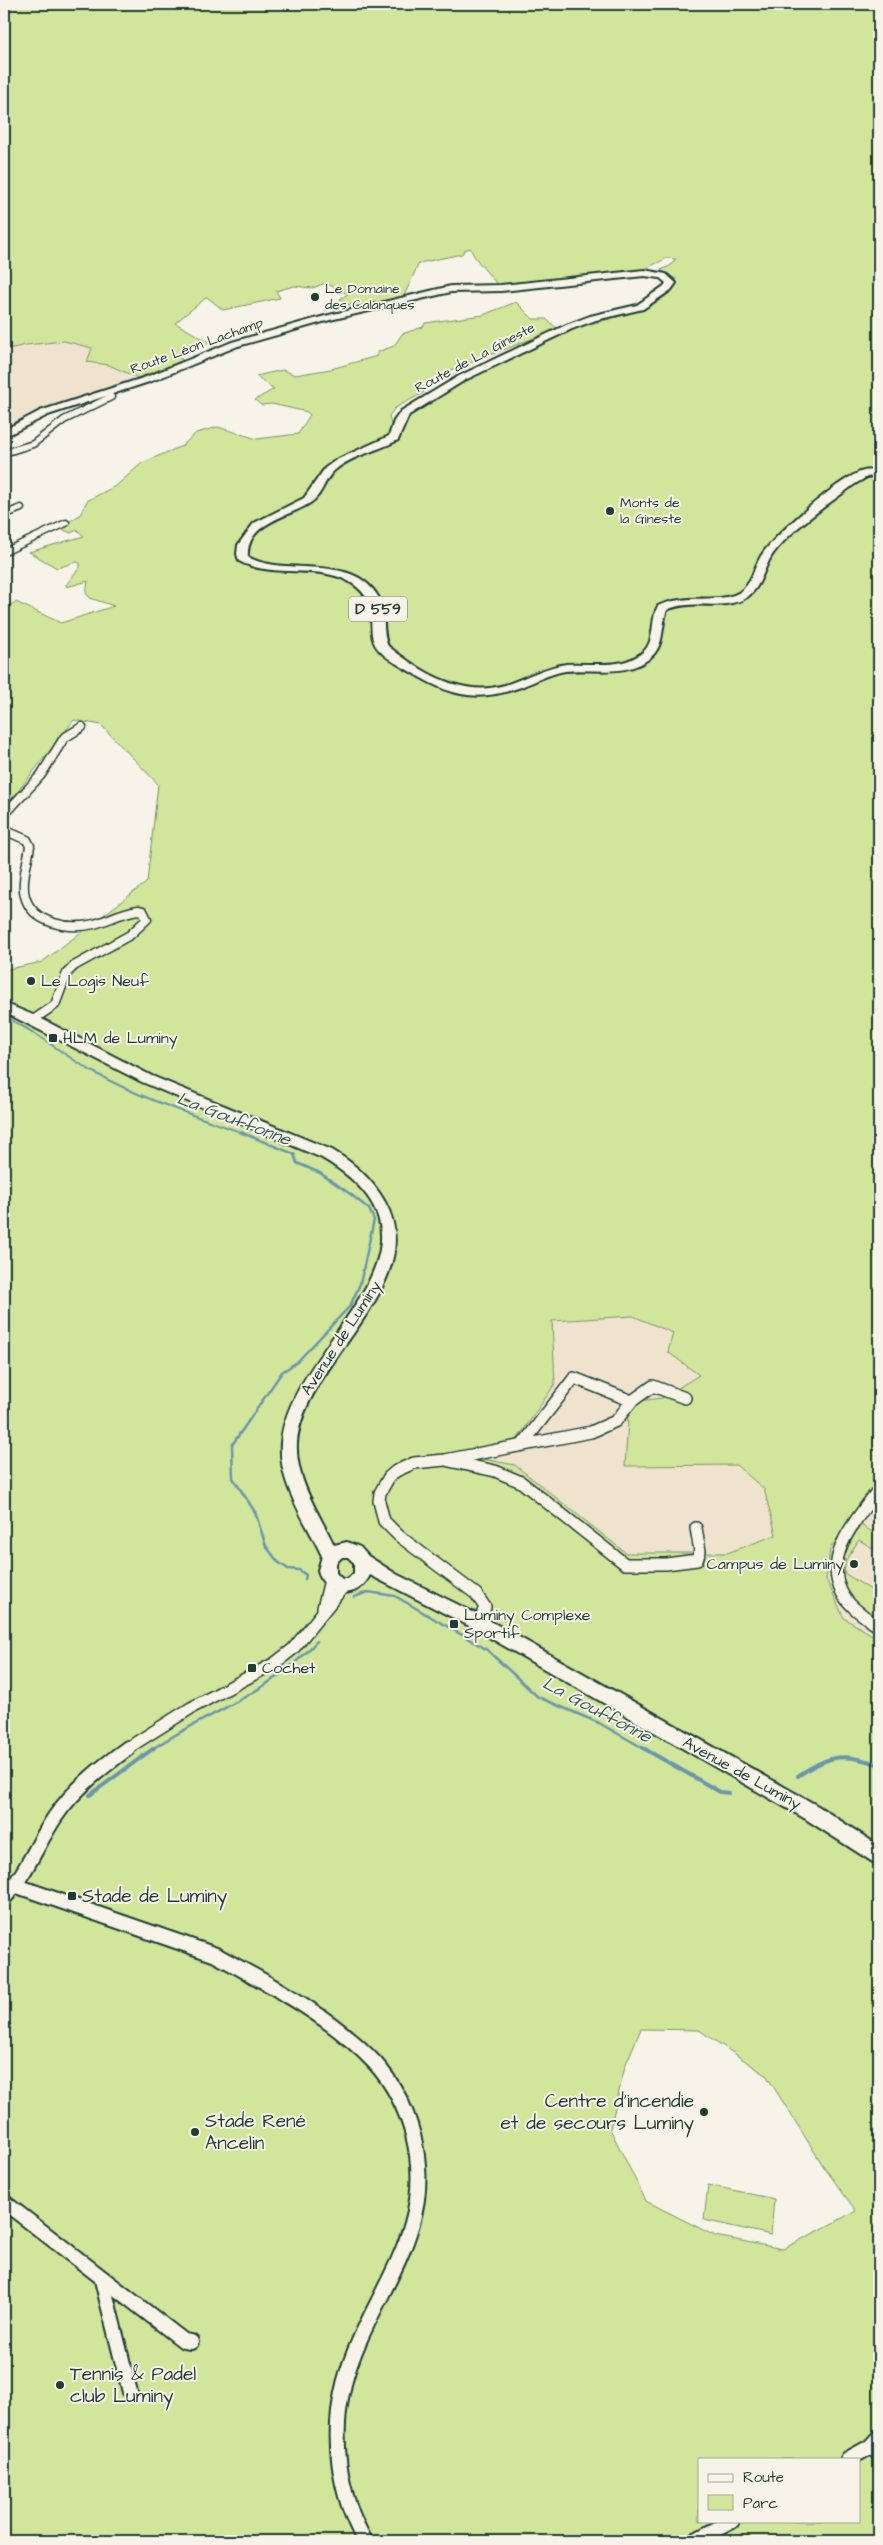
<svg xmlns="http://www.w3.org/2000/svg" width="883" height="2545" font-family="'Architects Daughter',sans-serif">
<style>
.built{fill:#efe3ce}
.green{fill:#d1e69b;stroke:#789268;fill-rule:evenodd}
.lines{fill:none;stroke-linecap:round;stroke-linejoin:round}
.stream-far2{stroke:#6b96ac;stroke-width:2}
.stream-far1{stroke:#6b96ac;stroke-width:2.5}
.stream{stroke:#6b96ac;stroke-width:4}
.street-far3-casing{stroke:#1f3d34;stroke-width:9}
.street-far2-casing{stroke:#1f3d34;stroke-width:11}
.street-far1-casing{stroke:#1f3d34;stroke-width:14}
.street-casing{stroke:#1f3d34;stroke-width:18}
.secondary-casing{stroke:#1f3d34;stroke-width:4}
.primary-casing{stroke:#1f3d34;stroke-width:4}
.street-far3{stroke:#f7f3e8;stroke-width:6}
.street-far2{stroke:#f7f3e8;stroke-width:8}
.street-far1{stroke:#f7f3e8;stroke-width:11}
.street{stroke:#f7f3e8;stroke-width:14}
.secondary{fill:#f7f3e8;fill-rule:evenodd}
.primary{fill:#f7f3e8;fill-rule:evenodd}
.poi-dot{fill:#1f3d34;stroke:#f7f3e8;stroke-width:2}
.labels{text-anchor:middle;dominant-baseline:central;stroke-width:4;stroke-linejoin:round;paint-order:stroke}
.far-poi-label{font-size:14px;fill:#1f3d34;stroke:#f7f3e8;text-anchor:start}
.far-street-label{font-size:14px;fill:#1f3d34;stroke:#f7f3e8}
.shield{fill:#f7f3e8;stroke:#60746a;stroke-width:1}
.shield-label{font-size:15px;font-weight:bold;fill:#1f3d34}
.poi-label{font-size:16px;fill:#1f3d34;stroke:#f7f3e8;text-anchor:start}
.street-label{font-size:16px;fill:#1f3d34;stroke:#f7f3e8}
.water-label{font-size:18px;font-style:italic;fill:#385b5c;stroke:#f7f3e8}
.near-poi-label{font-size:19px;fill:#1f3d34;stroke:#f7f3e8;text-anchor:start}
</style>
<rect width="100%" height="100%" fill="#f7f3e8"/>
<filter id="ink" filterUnits="userSpaceOnUse"><feTurbulence type="fractalNoise" baseFrequency=".02" numOctaves="2"/><feDisplacementMap in="SourceGraphic" scale="10" xChannelSelector="R" yChannelSelector="G"/><feConvolveMatrix kernelMatrix="1 2 1 2 8 2 1 2 1" color-interpolation-filters="sRGB"/></filter>
<g filter="url(#ink)">
<path class="built" d="M64 341 92 348 87 362 109 365 138 378 186 361 143 379 40 411 4 429V350L26 345Z
M633 1316 673 1333 699 1375 662 1398 623 1403 628 1421 625 1466 736 1464 764 1489 776 1535 727 1553H626L515 1465 483 1459 518 1438 555 1384 552 1321Z
M879 1479V1639L844 1618 826 1579 830 1549Z"/>
<path class="green" d="M4 4H879V470H872L768 547 741 592C714 604 684 590 658 607 649 621 655 641 642 652 624 668 602 662 580 665 550 668 520 682 491 689 458 697 413 666 388 647 382 632 388 616 381 601 363 562 293 566 257 563L248 558C251 515 284 521 312 501 323 493 325 479 334 470 353 454 379 450 400 439L408 415 456 385 578 328C608 317 658 313 677 284L676 279 661 270 670 266 676 259 667 258 641 271 498 286C489 273 476 262 470 248L464 250 462 254 419 263 403 298 356 308 351 305 342 304 344 302 340 299 348 294 325 283 313 288 294 286 276 291 280 298 223 310 207 297 175 323 211 343 174 355 183 360 138 378 109 365 87 362 92 348 64 341 26 345 4 350Z
M516 302 533 319H546L558 329 438 375 423 393 395 408 389 416 393 434C378 446 357 447 340 457 316 471 320 484 303 498 275 523 242 511 239 560 259 578 318 566 349 582 380 597 376 632 392 658 397 666 415 673 424 678 492 717 499 684 563 671 577 668 591 672 605 671 617 670 629 666 641 662L666 609 673 605 742 598C752 583 761 567 773 554 790 533 853 475 879 474V1479L830 1549 826 1579 844 1618 879 1639V2541H4V970L42 962 147 882 158 784 101 725 74 720 4 809V608L16 602 61 623 114 606 90 598 86 593 88 581 67 587 66 585 80 567V563L76 562 57 568 29 552 84 536 77 530 71 533 59 528 80 515 87 501 117 485 142 463 182 446 196 433 218 427 257 439 298 434 310 415 307 412 272 404 261 405 255 400 274 389 256 376 283 370 295 375 331 369 377 356V352L394 346 402 334 423 327 425 323 483 315ZM633 1316 673 1333 668 1352 699 1375 662 1398 623 1403 628 1421 625 1466 736 1465 764 1489 776 1535 727 1553H626L515 1465 483 1459 518 1438 555 1384 552 1321ZM641 2029 699 2030 766 2075 824 2167 856 2211 783 2249 715 2236 646 2201 610 2129 625 2066ZM699 2459H859V2521H699Z
M861 1525 879 1536V1558L875 1557 879 1552 859 1540 846 1560 844 1573 879 1595V1621C835 1590 831 1570 861 1525Z
M708 2185 774 2199 771 2235 704 2220Z"/>
<g class="lines">
<path class="stream-far2" d="M4 1017C37 1031 64 1056 95 1073 142 1099 193 1115 243 1133"/>
<path class="stream-far1" d="M240 1132 294 1154 297 1163 320 1173 349 1193 369 1209 374 1220 360 1284 350 1306 297 1362 282 1372 232 1445 233 1478 255 1512 266 1546 278 1562 288 1569 299 1570 306 1575 305 1579
M354 1597 368 1592 395 1596 486 1649 538 1697 599 1723 645 1749
M152 1749C207 1713 273 1692 317 1641"/>
<path class="stream" d="M643 1748 720 1792 729 1793
M798 1776C828 1755 844 1752 879 1765
M90 1795 154 1748"/>
<g class="street-far3-casing">
<path id="street-far3" d="M4 453 33 444 64 420 111 397
M4 515 21 508
M4 552 66 523"/>
</g>
<g class="street-far2-casing">
<path id="street-far2" d="M4 815 41 775 64 738 82 727
M4 830 27 840 30 846C28 861 21 881 25 896 32 924 70 930 94 924 109 920 122 912 138 910L143 911 147 919 130 935 74 966 67 973 55 1005 33 1020"/>
</g>
<g class="street-far1-casing">
<path id="street-far1" d="M522 1445 574 1378 632 1401 653 1386 685 1398
M449 1461 495 1471 521 1482 625 1564H666L697 1560 700 1551 696 1528
M879 1489C858 1517 822 1556 842 1593 850 1608 866 1617 879 1627
M323 1608 330 1580
M479 1623 485 1607 476 1594 399 1536 384 1521 379 1501 380 1493 389 1477 396 1471 414 1463 445 1460 591 1432 616 1421 632 1401
M126 1749 191 1708 275 1663 293 1649 344 1586"/>
</g>
<g class="street-casing">
<path id="street" d="M17 1886 216 1955C271 1985 332 2017 375 2063 393 2083 406 2109 413 2135 439 2235 367 2295 344 2384 331 2436 338 2494 365 2541
M4 1898C26 1874 37 1844 55 1817 74 1789 102 1767 128 1748
M4 2202 184 2341 191 2342
M102 2280 130 2392
M870 2447 879 2452
M848 2459 870 2447 879 2437
M694 2541 732 2521"/>
</g>
<g class="secondary-casing">
<path id="secondary" d="M4 1003 38 1017 152 1076 332 1150C355 1164 372 1179 385 1202 431 1285 303 1362 297 1443 295 1480 319 1513 334 1545L347 1542 360 1547 368 1556 396 1574 485 1618 818 1806 879 1846V1866L804 1818 473 1628 370 1575C358 1601 324 1598 318 1570L322 1556C306 1521 278 1484 281 1443 288 1342 473 1247 322 1158L142 1082 4 1012ZM342 1557H348L354 1563V1573L348 1579H342L336 1573V1563Z"/>
</g>
<g class="primary-casing">
<path id="primary" d="M644 270 666 274 676 283 671 290 643 309 596 320 572 329 465 380 409 415 398 440C378 451 353 455 335 470 324 479 323 495 310 503 289 517 245 523 248 557 287 578 352 551 379 598 387 613 381 631 388 646 421 672 462 698 505 685 526 678 545 667 566 664 592 662 622 670 643 652 656 641 650 619 658 606 685 593 721 604 740 592 753 583 754 565 763 553 779 531 835 482 860 472 866 470 873 470 879 469V475L867 477 855 484C831 502 787 532 771 557 762 572 760 592 742 600 718 610 691 599 667 610 661 625 665 644 652 656 629 678 593 668 565 671 547 674 531 684 515 689 473 703 447 694 411 672 401 666 388 660 380 651 361 632 385 606 353 584 320 562 274 580 239 561L237 554 238 545 254 523 304 498 325 468 336 460 389 436 394 421 401 411 459 376 566 325 590 316 637 305 664 286 666 283 660 278 644 276 501 291 451 292 330 320 238 346 152 381 48 415 4 437V430L40 411 146 377 232 342 325 316 451 286 501 285Z"/>
</g>
<use href="#street-far3" class="street-far3"/>
<use href="#street-far2" class="street-far2"/>
<use href="#street-far1" class="street-far1"/>
<use href="#street" class="street"/>
<use href="#secondary" class="secondary"/>
<use href="#primary" class="primary"/>
</g>
</g>
<g class="poi-dot">
<circle cx="315" cy="297" r="5"/>
<circle cx="610" cy="511" r="5"/>
<circle cx="31" cy="981" r="5"/>
<rect x="48" y="1033" width="10" height="10" rx="2.5"/>
<circle cx="854" cy="1564" r="5"/>
<rect x="449" y="1619" width="10" height="10" rx="2.5"/>
<rect x="247" y="1663" width="10" height="10" rx="2.5"/>
<rect x="67" y="1891" width="10" height="10" rx="2.5"/>
<circle cx="704" cy="2112" r="5"/>
<circle cx="195" cy="2132" r="5"/>
<circle cx="60" cy="2385" r="5"/>
</g>
<g class="labels">
<g class="far-poi-label">
<text x="325" y="289">Le Domaine<tspan x="325" dy="16">des Calanques</tspan></text>
<text x="620" y="503">Monts de<tspan x="620" dy="16">la Gineste</tspan></text>
</g>
<g class="far-street-label">
<text transform="translate(197 346) rotate(-20)">Route Léon Lachamp</text>
<text transform="translate(475 358) rotate(-28)">Route de La Gineste</text>
</g>
<rect class="shield" x="349" y="596.5" width="58" height="25" rx="4"/>
<g class="shield-label">
<text x="378" y="609">D 559</text>
</g>
<g class="poi-label">
<text x="41" y="981">Le Logis Neuf</text>
<text x="63" y="1038">HLM de Luminy</text>
<text x="844" y="1564" text-anchor="end">Campus de Luminy</text>
<text x="464" y="1615">Luminy Complexe<tspan x="464" dy="18">Sportif</tspan></text>
<text x="262" y="1668">Cochet</text>
</g>
<g class="street-label">
<text transform="translate(341 1338) rotate(-57)">Avenue de Luminy</text>
<text transform="translate(742 1773) rotate(29)">Avenue de Luminy</text>
</g>
<g class="water-label">
<text transform="translate(234 1119) rotate(21)">La Gouffonne</text>
<text transform="translate(597 1710) rotate(28)">La Gouffonne</text>
</g>
<g class="near-poi-label">
<text x="82" y="1896">Stade de Luminy</text>
<text x="694" y="2101" text-anchor="end">Centre d’incendie<tspan x="694" dy="22">et de secours Luminy</tspan></text>
<text x="205" y="2121">Stade René<tspan x="205" dy="22">Ancelin</tspan></text>
<text x="70" y="2374">Tennis &amp; Padel<tspan x="70" dy="22">club Luminy</tspan></text>
</g>
</g>
<rect width="883" height="2545" fill="none" stroke="#f7f3e8" stroke-width="20"/>
<rect x="10" y="10" width="863" height="2525" fill="none" stroke="#1f3d34" stroke-width="2" filter="url(#ink)"/>
<rect x="698" y="2458" width="162" height="65" fill="#f7f3e8" stroke="#a1aaa0"/>
<rect x="708" y="2474" width="25" height="8" fill="#f7f3e8" stroke="#a1aaa0"/>
<text x="743" y="2482" font-size="15" fill="#1f3d34">Route</text>
<rect x="708" y="2495" width="25" height="15" fill="#d1e69b" stroke="#a1aaa0"/>
<text x="743" y="2508" font-size="15" fill="#1f3d34">Parc</text>
</svg>
